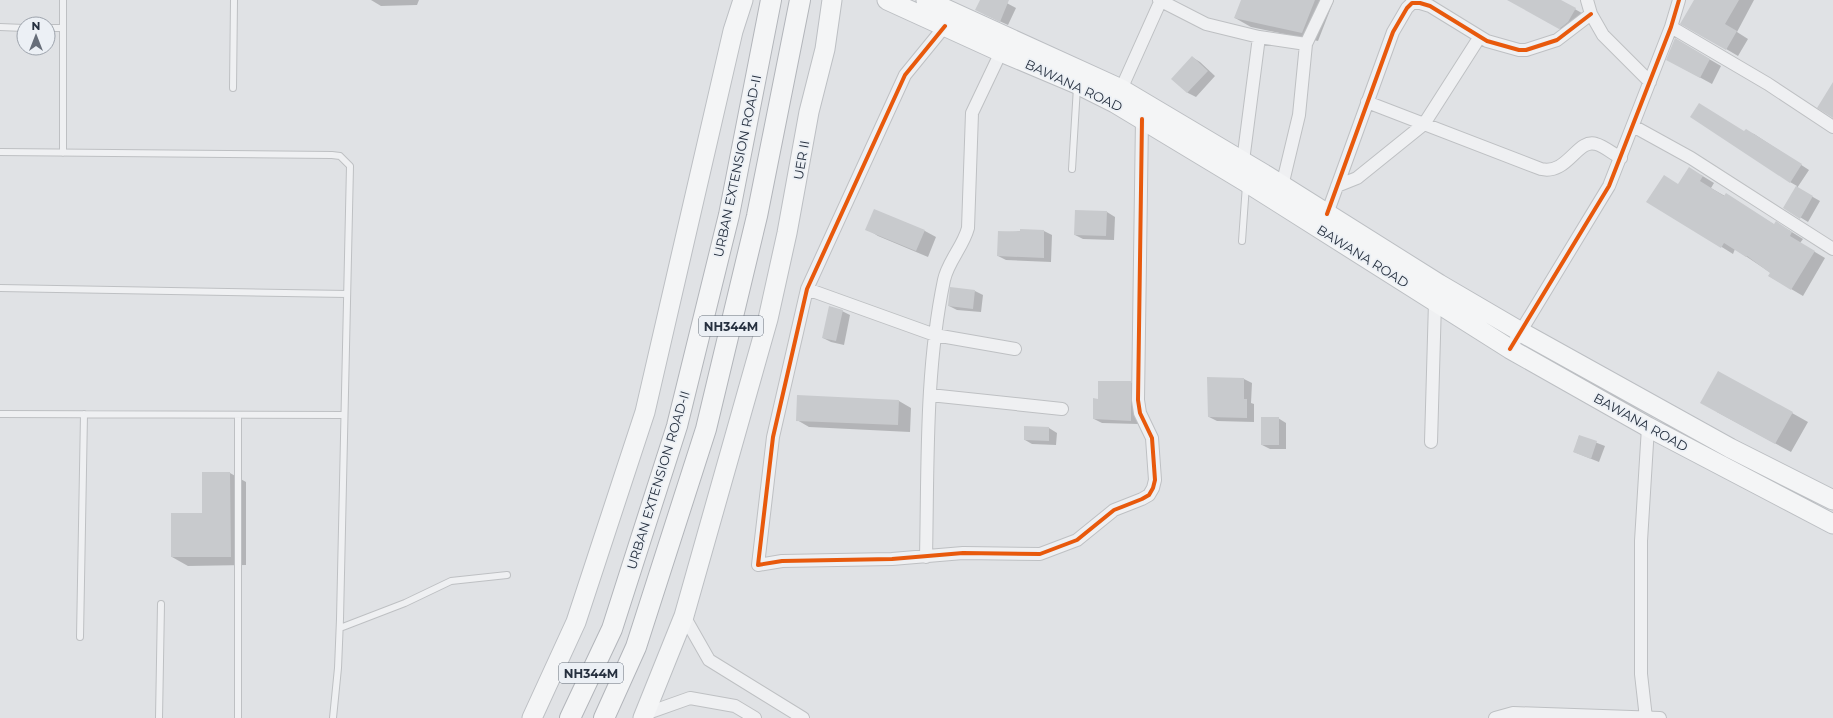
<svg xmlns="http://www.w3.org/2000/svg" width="1833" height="718" font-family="Montserrat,sans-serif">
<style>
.shadow{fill:#0003}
.building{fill:#c8cacd}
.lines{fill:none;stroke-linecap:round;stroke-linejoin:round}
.service-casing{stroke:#bec0c3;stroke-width:8}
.minor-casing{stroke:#bec0c3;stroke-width:14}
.primary-casing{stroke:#bcbfc3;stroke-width:21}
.trunk-casing{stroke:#b2b5ba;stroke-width:22}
.service{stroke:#eff0f2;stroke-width:6}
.minor{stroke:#eff0f2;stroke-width:12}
.primary{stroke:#f4f5f6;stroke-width:19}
.trunk{stroke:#f4f5f6;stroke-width:20}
.cycleway-casing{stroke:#ecf0f5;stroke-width:6}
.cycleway{stroke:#e8590c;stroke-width:4}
.labels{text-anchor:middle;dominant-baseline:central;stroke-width:3.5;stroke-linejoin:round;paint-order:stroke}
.shield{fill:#ecf0f5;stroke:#616a76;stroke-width:1}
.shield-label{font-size:12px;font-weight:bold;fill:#26303f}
.street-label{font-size:13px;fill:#26303f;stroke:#ecf0f5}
</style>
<rect width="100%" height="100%" fill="#e0e2e5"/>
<path class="shadow" d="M371 0H419L417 5 381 6Z
M981 0H1001L1016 8 1008 25 984 14Z
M1242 0H1334L1318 41 1251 27 1235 18Z
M1524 0H1559L1587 16 1571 35 1521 6Z
M1695 0H1754L1737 32 1748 39 1738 56 1682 23Z
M1675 39 1721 66 1712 84 1679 66Z
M1192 57 1200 62 1215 76 1196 97 1188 93 1173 79Z
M1745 132 1754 134 1809 170 1797 188 1820 201 1808 222 1785 208 1797 186 1790 182Z
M1701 175 1714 183 1711 188 1775 225 1787 229 1803 239 1800 243 1825 258 1803 296 1769 276 1771 273 1735 249 1733 254 1648 201Z
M1107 212 1115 217 1114 240 1083 239 1075 235Z
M867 229 925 231 936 237 928 257 878 236Z
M1044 231 1052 235 1051 262 1006 260 998 256 999 232Z
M975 291 983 295 981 312 957 310 949 306Z
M842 311 850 315 844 345 831 342 823 338Z
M1244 379 1252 383 1251 403 1254 404V422L1217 421 1209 417Z
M1130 382 1138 387V424L1102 423 1094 419 1099 400Z
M798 396 899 401 911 408 910 432 809 427 797 420Z
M1717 412 1792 413 1808 422 1791 452Z
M1278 418 1286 423V449H1270L1262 445Z
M1049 428 1057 433 1056 445 1032 444 1025 440Z
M1579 436 1605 446 1599 462 1574 452Z
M203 473H230L246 482V565L188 566 172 557 203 514Z"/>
<path class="building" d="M980 0H1009L1000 22 975 10Z
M1241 0H1315L1302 33 1234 18Z
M1507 0H1561L1576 8 1568 22 1559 29Z
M1694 0H1739L1725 24 1737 31 1726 50 1680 24Z
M1675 38 1710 59 1700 78 1666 60Z
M1192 56 1208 71 1187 93 1171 79Z
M1833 82V118L1817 108Z
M1699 103 1744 131 1746 129 1802 164 1790 183 1690 117Z
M1689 167 1703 176 1700 181 1724 196 1726 193 1774 224 1776 221 1792 232 1790 236 1815 251 1791 290 1768 276 1770 273 1747 256 1746 257 1724 243 1721 248 1646 202 1664 175 1678 184Z
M1796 186 1813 196 1800 219 1783 208Z
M874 209 925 230 916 251 865 230Z
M1075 210 1107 211 1106 236 1074 235Z
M1020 229 1044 230V258L997 256 998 231 1020 232Z
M950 287 975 290 973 309 948 306Z
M829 306 843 310 836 341 822 338Z
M1718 371 1793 412 1775 444 1700 403Z
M1207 377 1244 378V399H1247V418L1208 417Z
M1098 381H1131V421L1093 419V398L1098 399Z
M797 395 899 400 898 425 796 421Z
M1261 417H1279V445H1261Z
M1024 426 1049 427V441L1024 440Z
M1579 435 1597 441 1591 459 1573 452Z
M202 472H230L231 557H171V513H202Z"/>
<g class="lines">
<g class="service-casing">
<path id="service" d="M0 27 24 28
M48 28H63
M233 88 234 0
M0 152 332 155 340 156 350 166 340 619 338 668 333 718
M63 153V0
M1072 169 1077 87
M1242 241 1246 185
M0 288 347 294
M0 414 344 415
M238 416V718
M340 628 405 603 451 581 507 575
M80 637 84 414
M159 718 161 604"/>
</g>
<g class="minor-casing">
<path id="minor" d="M1159 0 1206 24 1259 37 1306 44
M1587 0 1591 14 1603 35 1650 82
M945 26 905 75 807 289 773 437 758 565 782 561 892 559 963 553 1040 554 1077 540 1114 510 1142 499 1149 495 1153 488 1155 480 1152 438 1140 413 1138 400 1142 119
M1671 27 1768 84 1833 127
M1118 96 1161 0
M1367 102 1541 169C1568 175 1577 138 1596 144 1604 146 1613 154 1621 158
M1633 126 1691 158 1833 249
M1243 161 1259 37
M1282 186 1299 115 1306 44 1327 0
M1337 186 1357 178 1424 124 1479 38
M1327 214 1393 32 1407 8 1412 3H1420L1430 6 1487 41 1519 50H1526L1557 40 1591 14
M807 289 935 335 1015 349
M1510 349 1609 186 1671 27 1679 0
M930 395 1062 409
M1431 442 1435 302
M926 557C928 465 925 371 944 280 948 261 963 247 968 228L972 113 1001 52
M684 616 709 660 803 718
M645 714 690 698 735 706 755 718
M1495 718 1513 713 1660 718
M1646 718 1641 674V541L1648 427"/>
</g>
<g class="primary-casing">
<path id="primary" d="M887 0 1001 52 1077 84 1115 103 1246 182 1510 349 1648 427 1833 524
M926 0 1121 89 1264 174 1439 284 1521 332 1730 448 1833 500
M532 718 576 622 645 412 733 31 743 0
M643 718 684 616 768 319 787 233 809 112 825 49 832 0"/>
</g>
<g class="trunk-casing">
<path id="trunk" d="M570 718 612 629 677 426 729 215 771 0
M604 718 636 647 706 429 757 216 800 0"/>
</g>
<use href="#service" class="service"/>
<use href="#minor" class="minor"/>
<use href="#primary" class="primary"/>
<use href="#trunk" class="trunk"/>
<g class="cycleway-casing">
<path id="cycleway" d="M945 26 905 75 807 289 773 437 758 565 782 561 892 559 963 553 1040 554 1077 540 1114 510 1142 499 1149 495 1153 488 1155 480 1152 438 1140 413 1138 400 1142 119
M1327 214 1393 32 1407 8 1412 3H1420L1430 6 1487 41 1519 50H1526L1557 40 1591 14
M1510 349 1609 186 1671 27 1679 0"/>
</g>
<use href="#cycleway" class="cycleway"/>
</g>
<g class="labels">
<g class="shield">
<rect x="699" y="316" width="64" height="20" rx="3"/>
<rect x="559" y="663" width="64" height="20" rx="3"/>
</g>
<g class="shield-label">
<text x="731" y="326">NH344M</text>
<text x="591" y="673">NH344M</text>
</g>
<g class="street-label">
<text transform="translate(1074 85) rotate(25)">BAWANA ROAD</text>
<text transform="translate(801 160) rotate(-80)">UER II</text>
<text transform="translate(737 166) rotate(-78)">URBAN EXTENSION ROAD-II</text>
<text transform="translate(1363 256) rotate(32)">BAWANA ROAD</text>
<text transform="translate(1641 422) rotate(29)">BAWANA ROAD</text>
<text transform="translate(658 480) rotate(-73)">URBAN EXTENSION ROAD-II</text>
</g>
</g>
<g transform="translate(36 36)"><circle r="19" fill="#ecf0f5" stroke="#9da3ac"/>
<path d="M0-3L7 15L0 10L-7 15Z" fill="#676e79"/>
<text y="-6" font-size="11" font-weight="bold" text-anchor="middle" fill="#26303f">N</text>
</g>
</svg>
